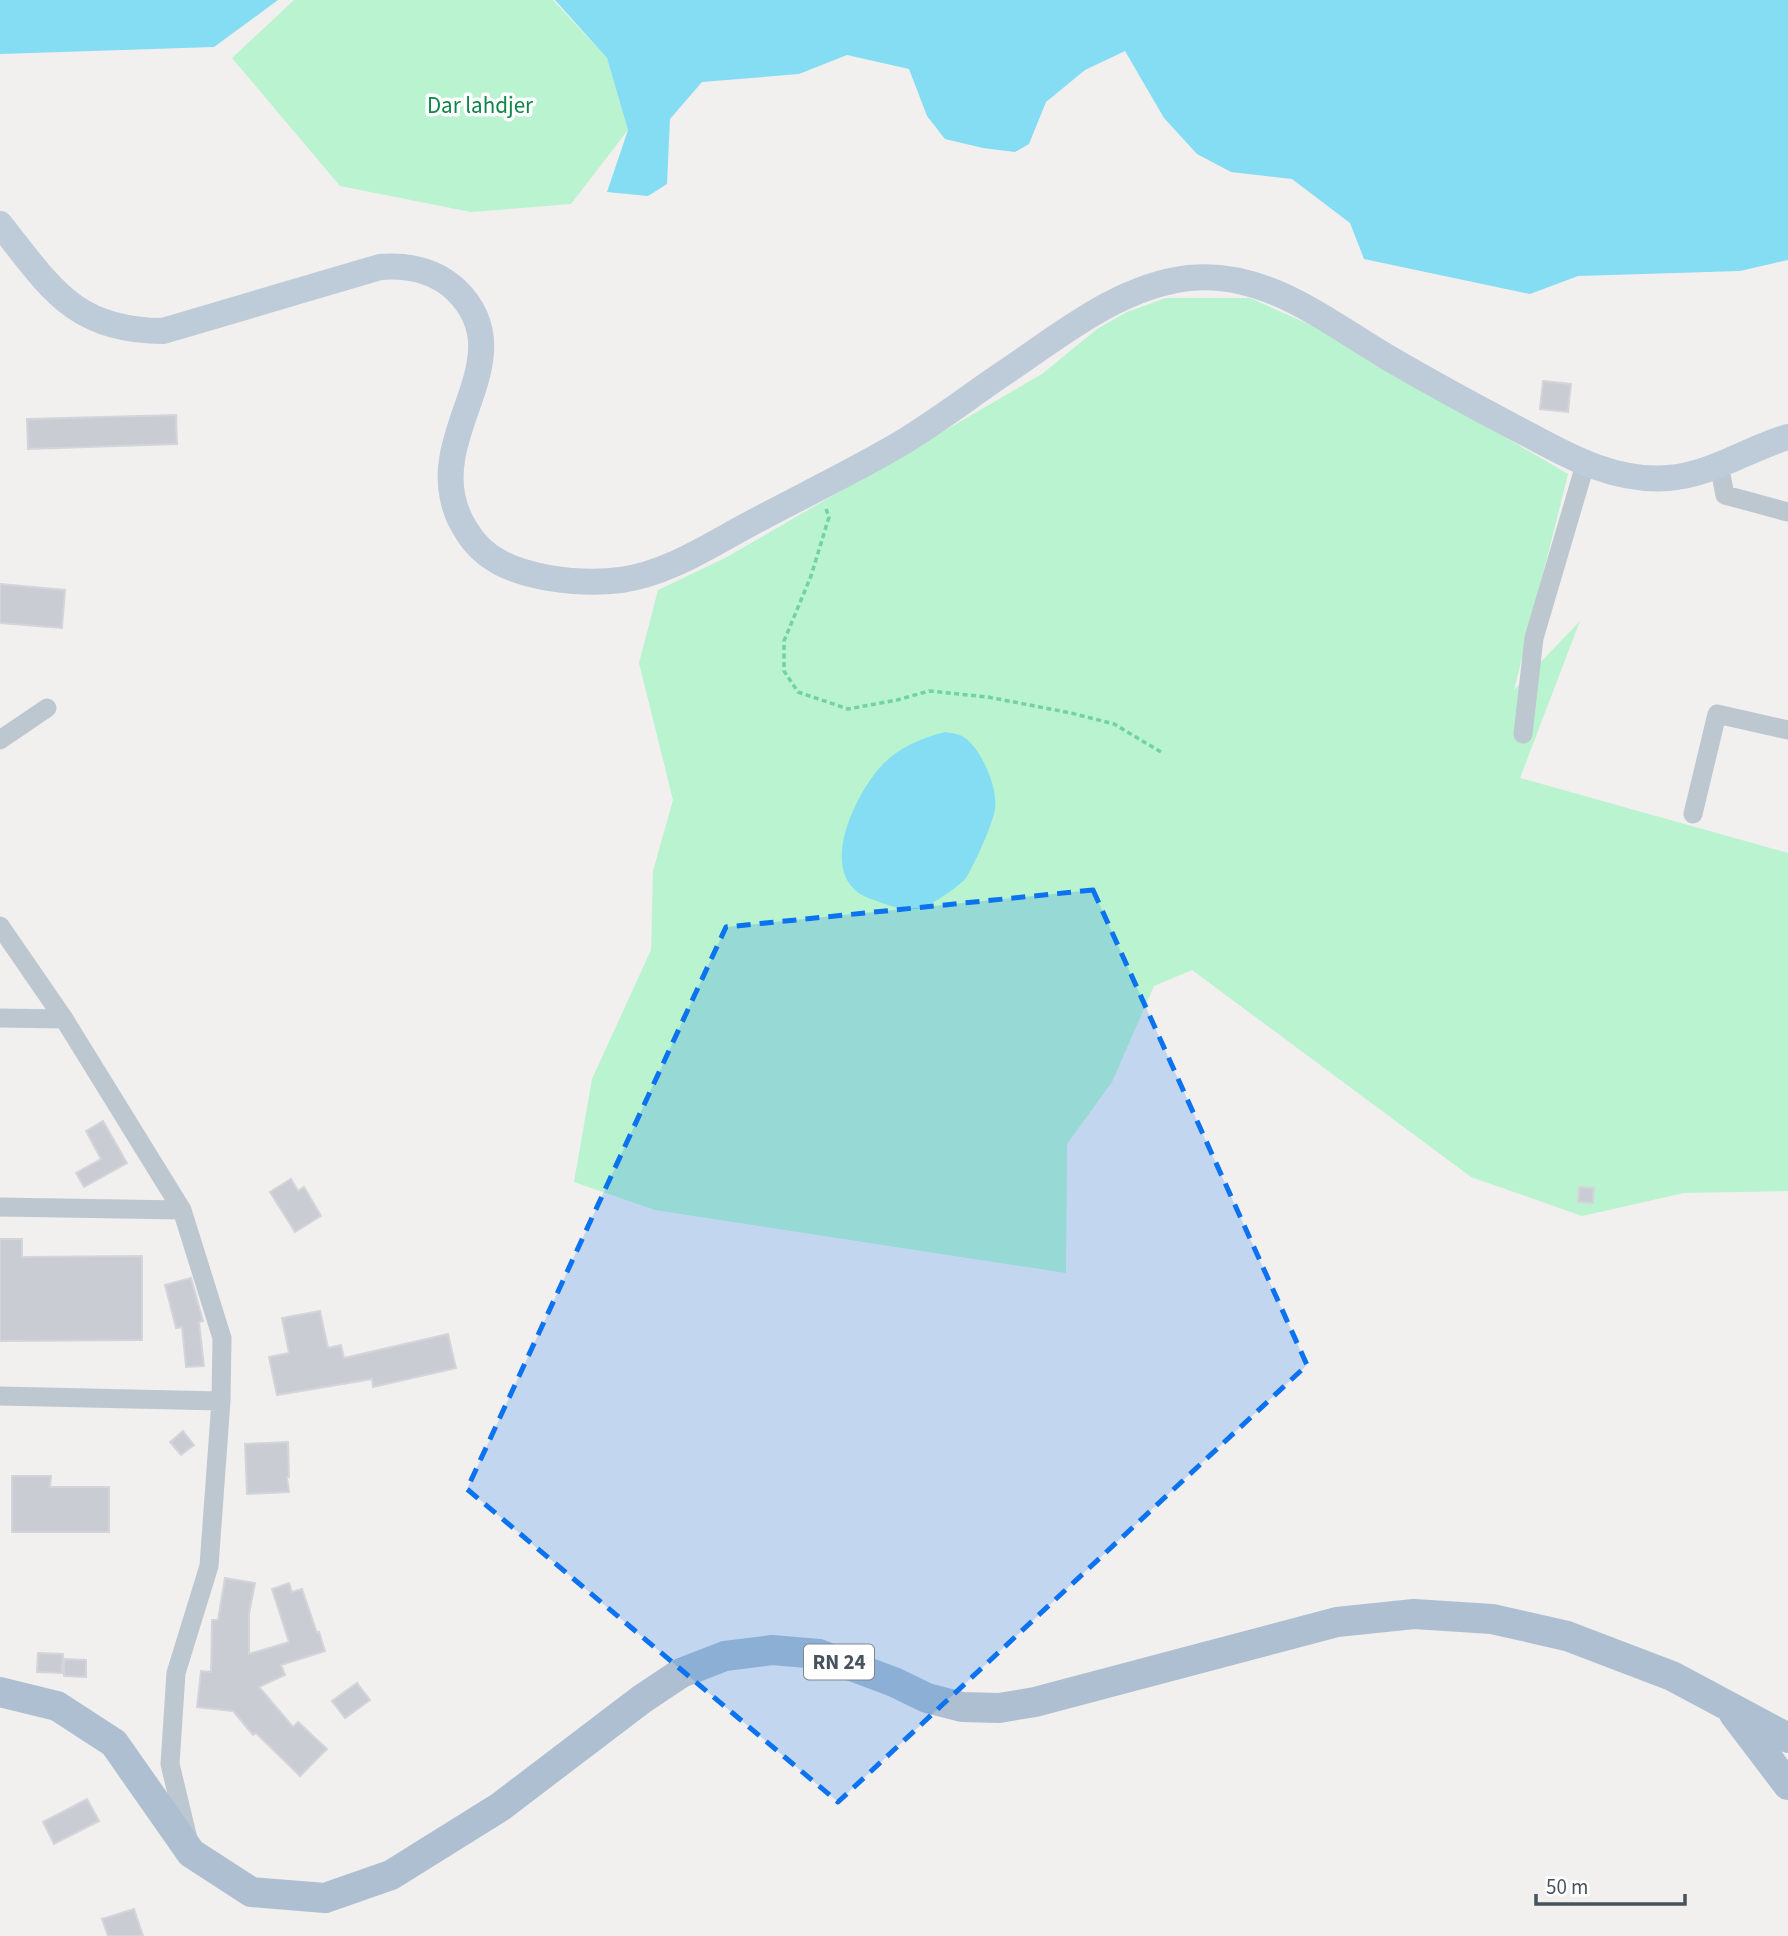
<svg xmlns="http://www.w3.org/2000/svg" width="1788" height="1936" font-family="'Source Sans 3',sans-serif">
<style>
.green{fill:#baf3cf}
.water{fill:#84ddf3}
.building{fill:#c9ccd2;stroke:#d3d5db;stroke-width:2}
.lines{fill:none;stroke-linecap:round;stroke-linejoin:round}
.path{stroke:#70d3a1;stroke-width:3.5;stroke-dasharray:5 3.5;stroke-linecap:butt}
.street{stroke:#bcc7cf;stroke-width:19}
.secondary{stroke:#becbd8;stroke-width:26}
.primary{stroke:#adbfd0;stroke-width:30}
.marked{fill:#0b72f0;fill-opacity:0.2;stroke:#0b72f0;stroke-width:5;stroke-dasharray:14 9;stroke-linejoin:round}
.labels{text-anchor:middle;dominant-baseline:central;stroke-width:7;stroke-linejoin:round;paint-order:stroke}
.shield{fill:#fff;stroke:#7e878e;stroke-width:2}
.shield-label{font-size:21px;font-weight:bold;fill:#46535e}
.park-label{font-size:23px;fill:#108649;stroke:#fff}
</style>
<rect width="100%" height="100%" fill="#f2efef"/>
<path class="green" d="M294 0H553L607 58 628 130 571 204 471 212 340 186 232 58Z
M1166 298H1250L1322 330 1568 474 1514 690 1580 621 1520 778 1788 853V1191L1684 1193 1582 1216 1471 1177 1192 970 1154 986 1112 1082 1067 1144 1066 1273 655 1210 574 1182 592 1079 651 950 653 871 673 800 639 663 658 590 727 557 1042 374 1097 329 1127 312Z"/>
<path class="water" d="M0 0H278L214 47 0 54Z
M555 0H1788V260L1740 271 1578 276 1530 294 1364 259 1350 223 1292 179 1231 172 1197 154 1164 118 1125 51 1085 70 1046 102 1029 144 1015 152 983 148 945 139 927 116 909 69 847 55 799 74 702 82 670 119 667 184 648 196 607 192 628 130 607 58Z
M945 732C952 733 960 734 965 738 982 750 998 788 995 809 993 824 974 865 966 878 961 885 930 906 922 908 903 912 888 905 871 899 812 879 856 791 884 763 902 746 922 738 945 732Z"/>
<path class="building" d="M1543 381 1571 384 1568 412 1540 409Z
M176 415 177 444 28 449 27 419Z
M0 584 65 590 62 628 0 623Z
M103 1121 127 1163 84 1187 76 1173 101 1159 86 1131Z
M291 1179 298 1191 304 1187 321 1216 295 1232 270 1192Z
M1579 1187 1594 1188 1593 1203 1578 1202Z
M0 1239H22V1257L142 1256V1340L0 1341Z
M191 1278 203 1321 199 1322 204 1366 186 1367 182 1327 176 1328 165 1285Z
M320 1311 328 1348 341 1345 344 1358 448 1334 456 1368 373 1387 372 1379 277 1395 269 1357 289 1353 282 1318Z
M183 1431 194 1445 181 1455 170 1442Z
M288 1442 289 1477H287L289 1492 247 1494 245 1444Z
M12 1476H51L50 1487H109V1532H12Z
M225 1578 255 1583 249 1614V1654L289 1642 272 1589 289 1583 292 1592 302 1589 317 1633 319 1632 325 1651 281 1665 285 1675 259 1687 293 1727 298 1722 327 1749 300 1776 256 1733 253 1735 233 1711 197 1707 201 1671 211 1672 212 1620H218Z
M38 1653 63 1654 62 1673 37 1672Z
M64 1659 86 1660V1677L64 1676Z
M357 1683 370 1700 345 1718 332 1701Z
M87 1799 99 1821 54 1844 43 1822Z
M134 1909 143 1936H108L102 1919Z"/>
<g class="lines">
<path class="path" d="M826 509 829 517 811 576 784 641V671L798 692 848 709 897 700 929 691 988 697 1071 713 1114 724 1161 752"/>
<path class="street" d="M1719 465 1725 495 1788 512
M1523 734 1534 638 1585 465
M0 740 47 708
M1693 814 1717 714 1788 730
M0 926 64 1019 182 1210 222 1338 221 1401 209 1566 176 1673 170 1764 188 1839
M0 1018 64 1019
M0 1207 182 1210
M0 1396 221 1401"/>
<path class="secondary" d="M0 224C50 287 74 331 163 331L380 267C408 265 435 270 456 290 511 343 460 402 452 460 448 485 453 510 466 530 484 561 515 572 549 578 573 582 597 583 621 580 666 574 707 547 746 526 794 500 844 476 891 449 930 427 967 398 1004 373 1061 335 1119 286 1189 278 1265 270 1326 321 1387 357 1435 385 1483 411 1531 436 1573 459 1618 482 1668 478 1711 475 1747 449 1788 437"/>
<path class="primary" d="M0 1692 57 1706 114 1743 191 1853 251 1892 325 1898 391 1875 500 1807 642 1699 681 1673 725 1656 772 1650 819 1654 894 1682 927 1698 962 1707 999 1708 1035 1702 1337 1622 1414 1614 1492 1619 1567 1636 1672 1676 1788 1738
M1734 1714 1788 1785"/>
</g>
<path class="marked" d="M1093 890 1307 1365 838 1802 467 1489 726 927Z"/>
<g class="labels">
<rect class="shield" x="804" y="1644.5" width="70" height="35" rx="5"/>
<g class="shield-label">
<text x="839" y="1662">RN 24</text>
</g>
<g class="park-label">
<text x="480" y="105">Dar lahdjer</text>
</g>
</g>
<path d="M1536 1894v10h149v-10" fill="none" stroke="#46535e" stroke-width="3.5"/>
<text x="1546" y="1894" font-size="21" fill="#46535e" stroke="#ffffff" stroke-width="5" paint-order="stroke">50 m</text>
</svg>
